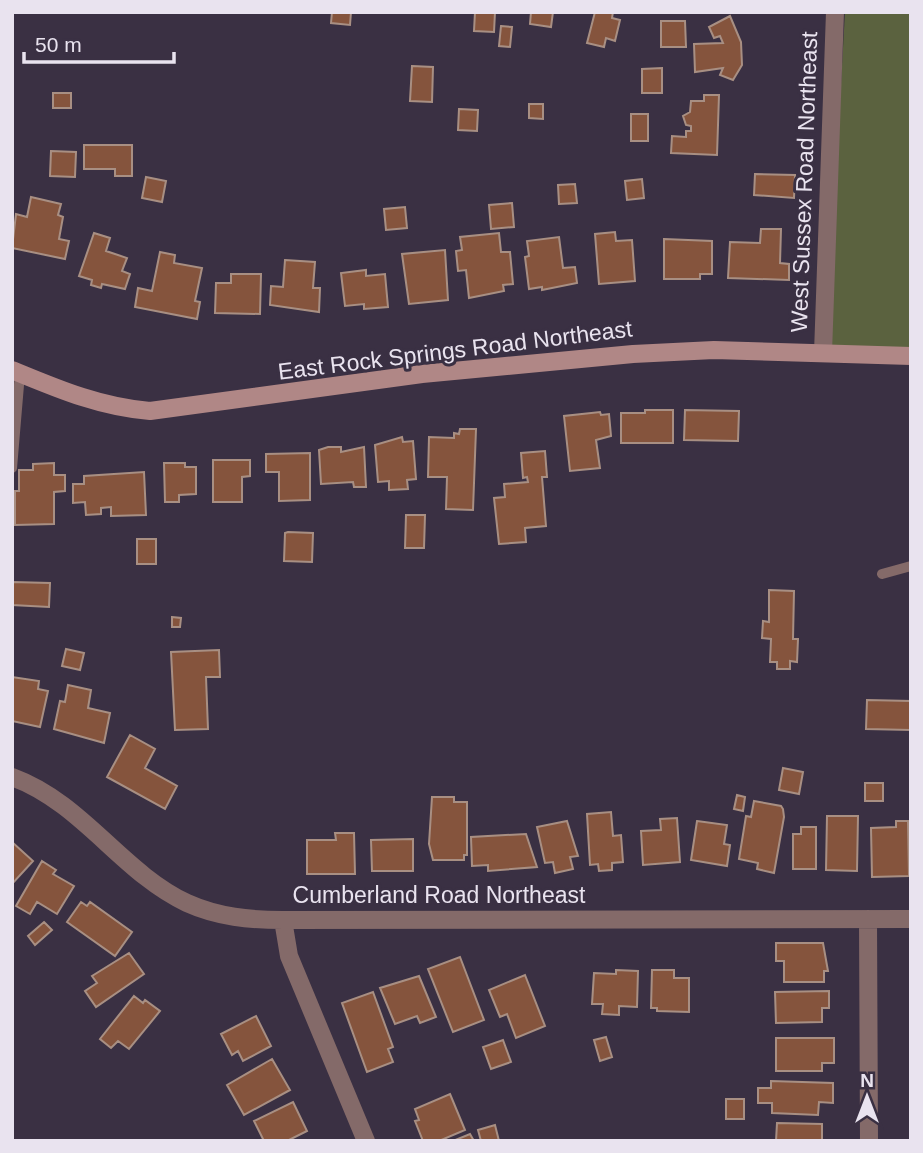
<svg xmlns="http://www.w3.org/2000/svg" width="923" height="1153" font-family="Arial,sans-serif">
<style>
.green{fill:#5b623f}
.building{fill:#85543d;stroke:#a88f83;stroke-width:2}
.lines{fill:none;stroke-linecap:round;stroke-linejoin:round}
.lane{stroke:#846a69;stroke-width:10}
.street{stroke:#846a69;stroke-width:18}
.secondary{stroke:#b08786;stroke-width:18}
.labels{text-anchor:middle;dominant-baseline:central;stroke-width:6;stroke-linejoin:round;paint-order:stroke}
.street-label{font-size:23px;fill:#e9e3ef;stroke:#3a3043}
</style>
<rect width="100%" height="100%" fill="#3a3043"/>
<path class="green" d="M845 12H911V356H826Z"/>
<path class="building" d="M332 12H351L350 25 331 23Z
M475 12H495L494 32 474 31Z
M531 12H553L551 27 530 24Z
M595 12H613L612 18 620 20 615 41 606 38 604 47 587 43Z
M730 16 741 42 742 65 733 80 720 75 723 68 695 72 694 44 723 43 720 36 714 38 709 27Z
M661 21H685L686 47H661Z
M501 26 512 27 510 47 499 46Z
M412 66 433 67 432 102 410 101Z
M662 68V93H642V69Z
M53 93H71V108H53Z
M704 95H719L717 155 671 153 672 136 686 137V131H691V126L686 125 683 116 690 112 691 101H704Z
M529 104H543V119L529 118Z
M459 109 478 110 477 131 458 130Z
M631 114H648V141H631Z
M84 145H132V176H115V169H84Z
M51 151 76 152 75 177 50 176Z
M755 174 795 175 794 198 754 195Z
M146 177 166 181 162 202 142 198Z
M642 179 644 198 627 200 625 181Z
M575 184 577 203 559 204 558 185Z
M31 197 61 204 58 215 63 217 59 239 69 241 65 259 12 248 16 214 27 217Z
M512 203 514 227 491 229 489 205Z
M405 207 407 228 386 230 384 209Z
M761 229H781L780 263 789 264V280L728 278 730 242 760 243Z
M615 232 616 241 632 240 635 281 599 284 595 234Z
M94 233 110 238 106 251 127 258 122 271 130 274 125 289 102 284 101 288 91 285 92 280 79 276Z
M499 233 501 252H510L513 284 503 285 504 291 469 298 466 270 458 271 456 251 462 250 460 237Z
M559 237 563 268 575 267 577 283 542 290V287L529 289 525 257 529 256 527 241Z
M664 239 712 241V274H700V279H664Z
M445 250 448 300 409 304 402 254Z
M160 252 175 255 174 263 202 268 195 301 200 302 197 319 135 307 138 288 152 291Z
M285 260 315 262 313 288H320L319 312 270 305 271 286 283 287Z
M366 270V276L385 274 388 307 364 309V304L345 306 341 273Z
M231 274H261L260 314 215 313 216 283H231Z
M645 410H673V443H621V413H645Z
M685 410 739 411 738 441 684 440Z
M600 412 601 415 609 414 611 436 596 440 600 468 570 471 564 416Z
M460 429H476L473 510 446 509 447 477H428L429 437 454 438V433L459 434Z
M402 437 403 442 413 441 416 479 407 480 408 489 389 490V481L378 482 375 445Z
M328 447H341V452L364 447 366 487H354L353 482 321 484 319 450Z
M545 451 547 477H542L546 526 525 528 526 542 499 544 494 498 505 497 504 484 528 482 527 477 523 478 521 453Z
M310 453V500L279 501V472H266V454Z
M213 460H250V476L242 477V502H213Z
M54 463V475H65V491L54 492V524L15 525V491H19V470H33V464Z
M164 463H185V467H196V494L179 495V502H165Z
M144 472 146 515 111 516V507L101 508V514L86 515 85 502 73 503V484H84V476Z
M406 515H425L424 548H405Z
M288 532 313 533 312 562 284 561 285 533Z
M137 539H156V564H137Z
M12 582 50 583 49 607 12 605Z
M769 590 794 591 793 639H798L797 662 790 661V669H777V662H770L771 639 762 638 763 621 769 622Z
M172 617 181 618 180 627H172Z
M66 649 84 653 80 670 62 666Z
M219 650 220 677H206L208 729 175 730 171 652Z
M12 677 39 681 38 689 48 691 40 727 12 721Z
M68 685 91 690 88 708 110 713 104 743 54 729 60 701 65 702Z
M867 700 911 701V730L866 729Z
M130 735 155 749 145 768 177 786 165 809 107 777Z
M783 768 803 772 799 794 779 790Z
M865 783H883V801H865Z
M737 795 745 797 743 811 734 809Z
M432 797H454V802H467V855H464V860H433L429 844Z
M754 801 781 806 783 809 784 817 774 873 757 869 758 863 739 859 746 816 751 817Z
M611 812 613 836 621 835 623 862 612 863V870L599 871 598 864 590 865 587 814Z
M827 816H858L857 871 826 870Z
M677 818 680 862 643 865 641 831 661 830 660 819Z
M567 821 578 856 570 857 573 869 555 873 553 862 545 863 537 827Z
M697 821 727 825 724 844 730 845 727 866 691 860Z
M896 821H908L909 876 872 877 871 828 896 827Z
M801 827H816V869H793V834H801Z
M335 833H354L355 874H307V840H336Z
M526 834 537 867 488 871V865L472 866 471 837Z
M413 839V871H372L371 840Z
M12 842 33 861 12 884Z
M42 861 56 870 53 874 74 886 57 914 37 902 30 914 16 906Z
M81 902 87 906 90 902 132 932 115 956 67 922Z
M44 922 52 930 35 945 28 936Z
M776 943H823L828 971H824V982H784V961H776Z
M129 953 144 974 96 1007 85 991 97 983 92 976Z
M460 957 484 1020 453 1032 428 969Z
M616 970 638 971 637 1007 619 1006V1015L602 1014 603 1004H592L594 973 616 974Z
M652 970H674V978H689V1012L657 1011V1008H651Z
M525 975 545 1026 516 1038 507 1014 500 1017 489 990Z
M419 976 436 1017 420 1023 417 1016 395 1024 380 988Z
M829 991V1008H822V1022L776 1023 775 992Z
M373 992 393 1047 388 1049 393 1062 367 1072 342 1003Z
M134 996 143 1003 145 1000 160 1011 129 1049 118 1041 111 1048 100 1039Z
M256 1016 271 1046 243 1061 238 1051 232 1055 221 1034Z
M606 1037 612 1057 600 1061 594 1040Z
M776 1038H834V1063H822V1071H776Z
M503 1040 511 1062 491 1069 483 1047Z
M272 1059 290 1090 244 1115 227 1085Z
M771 1081 833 1083V1103L819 1102 818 1115 772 1113V1103H758V1088H771Z
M450 1094 465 1130 439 1141H423L415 1121 419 1120 415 1109Z
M726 1099H744V1119H726Z
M293 1102 307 1131 287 1141H264L254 1121Z
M777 1123 822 1124V1141H776Z
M495 1125 499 1141H481L478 1130Z
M470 1134 474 1141H453Z"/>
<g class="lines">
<path class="lane" d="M12 468 20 373
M882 574 911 566"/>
<path class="street" d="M823 353 835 12
M12 777C83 803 121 872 187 903 218 917 250 920 283 920L911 919
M868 919 869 1141
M283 920 289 956 366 1141"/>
<path class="secondary" d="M12 370C58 389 100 407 150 411L422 374 633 354 714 350 911 356"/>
</g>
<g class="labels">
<g class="street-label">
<text transform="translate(804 182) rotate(-88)">West Sussex Road Northeast</text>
<text transform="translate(455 350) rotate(-7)">East Rock Springs Road Northeast</text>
<text x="439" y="895">Cumberland Road Northeast</text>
</g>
</g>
<rect width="923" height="1153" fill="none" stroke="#e9e3ef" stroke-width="28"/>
<g transform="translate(867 1097)" stroke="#3a3043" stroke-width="5" paint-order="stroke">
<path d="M0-5L12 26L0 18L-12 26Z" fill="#e9e3ef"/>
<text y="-10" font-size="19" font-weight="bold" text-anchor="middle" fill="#e9e3ef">N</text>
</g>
<path d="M24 52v10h150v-10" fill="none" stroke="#e9e3ef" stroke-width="3.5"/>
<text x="35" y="52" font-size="21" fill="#e9e3ef" stroke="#3a3043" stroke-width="5" paint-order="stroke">50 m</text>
</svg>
